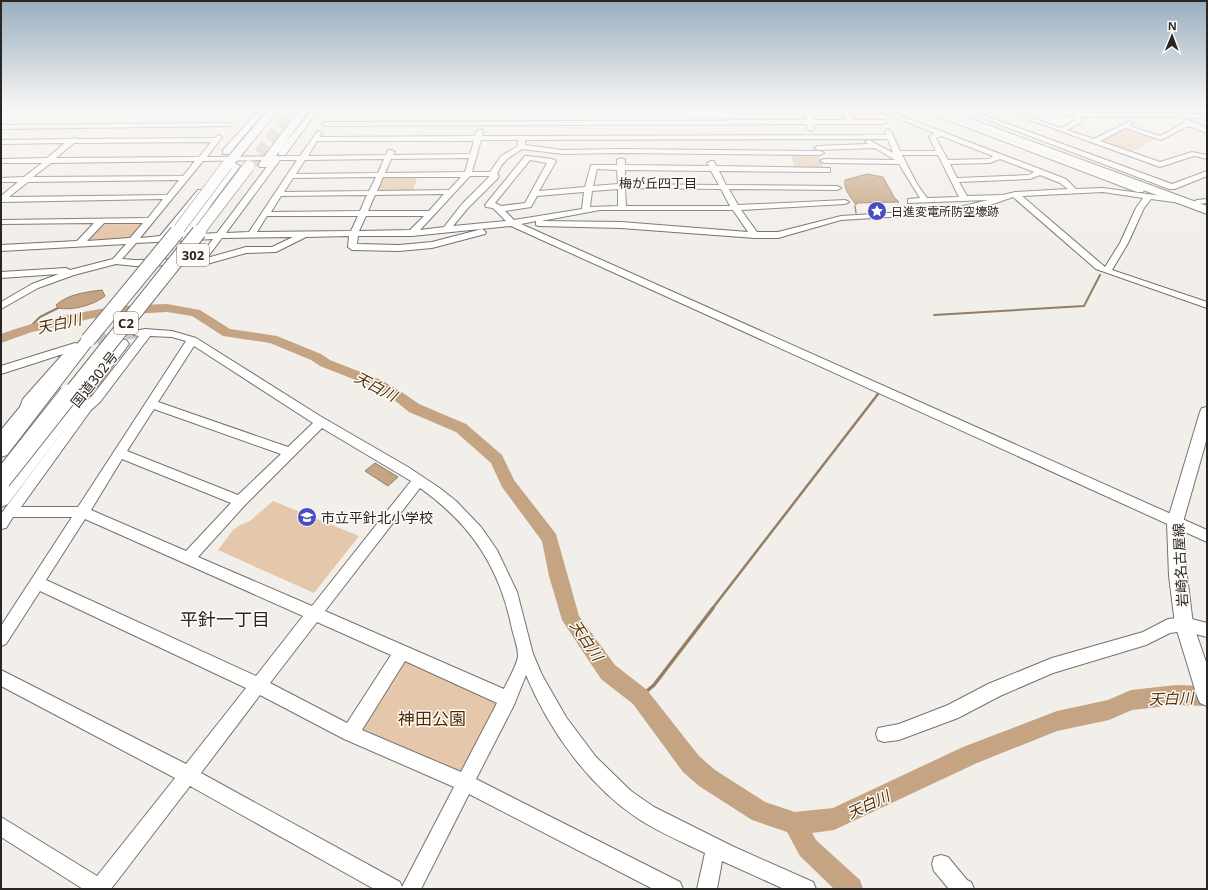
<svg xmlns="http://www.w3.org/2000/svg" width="1208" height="890" font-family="'Noto Sans','Noto Sans JP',sans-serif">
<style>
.green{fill:#e5c8ab}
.water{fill:#c4a482;stroke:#957e66}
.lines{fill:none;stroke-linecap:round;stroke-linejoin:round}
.stream-far3{stroke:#957e66;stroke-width:1.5}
.stream-far2{stroke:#957e66;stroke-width:2}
.stream-far1{stroke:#957e66;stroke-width:2.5}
.stream{stroke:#957e66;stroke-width:3.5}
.river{fill:#c4a482;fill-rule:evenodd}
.minor-tunnel{stroke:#cac6c2;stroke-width:10;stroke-dasharray:10 5;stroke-linecap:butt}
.highway-tunnel{stroke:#cac6c2;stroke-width:11;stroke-dasharray:11 5.5;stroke-linecap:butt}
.minor-casing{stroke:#76726e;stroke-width:2}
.major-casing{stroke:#76726e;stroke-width:2}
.highway-casing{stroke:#76726e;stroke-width:2}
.minor{fill:#fff;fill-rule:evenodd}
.major{fill:#fff;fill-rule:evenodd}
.highway{fill:#fff;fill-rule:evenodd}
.highway-bridge-far2-casing{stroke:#76726e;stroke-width:12;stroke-linecap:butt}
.highway-bridge-far1-casing{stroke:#76726e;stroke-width:16;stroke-linecap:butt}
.highway-bridge-casing{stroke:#76726e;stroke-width:21;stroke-linecap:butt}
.highway-bridge-far2{stroke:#fff;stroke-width:11}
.highway-bridge-far1{stroke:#fff;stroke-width:14}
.highway-bridge{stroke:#fff;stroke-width:19}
.labels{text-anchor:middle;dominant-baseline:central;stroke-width:3;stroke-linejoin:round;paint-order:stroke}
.far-poi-label{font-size:12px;fill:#282725;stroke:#fffbf8;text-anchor:start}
.far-neighbourhood-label{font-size:13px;fill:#282725;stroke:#fffbf8}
.shield{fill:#fffbf8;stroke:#686764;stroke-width:1}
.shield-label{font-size:13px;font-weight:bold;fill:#282725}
.street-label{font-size:14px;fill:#282725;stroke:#fffbf8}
.poi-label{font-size:14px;fill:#282725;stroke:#fffbf8;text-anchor:start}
.water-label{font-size:15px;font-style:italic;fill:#513106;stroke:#fffbf8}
.near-park-label{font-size:17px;fill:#4c2b00;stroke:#fffbf8}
.near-neighbourhood-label{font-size:18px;fill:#282725;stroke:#fffbf8}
</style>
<rect width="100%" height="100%" fill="#f2eee9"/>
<path class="green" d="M846 109H876L880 121H853Z
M1126 127 1158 138 1130 152 1097 142Z
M790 154 819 155 823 167H795Z
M418 175 413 191H378L384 176Z
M103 221H147L130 239 85 241Z
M273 501 359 536 314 593 218 550 233 530 240 525 250 521Z
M403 659 496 703 459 775 359 727Z"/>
<path class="water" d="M867 174 883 177 894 197 899 202 857 203 856 205C852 198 843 190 845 180Z
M102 290 105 296C94 305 72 311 58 308L56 305C68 294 86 292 102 290Z
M375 463 398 477 388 486 365 471Z"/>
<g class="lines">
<path class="stream-far3" d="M855 206 856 213"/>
<path class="stream-far2" d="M934 315 1084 306 1100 275
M28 329 40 317 58 308
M877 395 879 393"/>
<path class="stream-far1" d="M712 609 878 394"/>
<path class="stream" d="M640 697 654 685 713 608"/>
<path class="river" d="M167 304 200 310 230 329 277 336 321 354 330 360 381 380 403 393 419 404 466 424 502 455 514 480 556 534 579 616 615 665 647 690 699 756 715 770 765 802 795 812 833 808 963 747 1057 711 1108 700 1131 690 1176 685 1207 686V706L1176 705 1132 710 1109 720 1057 731 977 763 834 830 812 833 816 840 860 880 863 889H834L800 856 787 832 752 820 699 786 683 772 633 704 601 679 562 620 549 576 542 541 502 487 491 463 456 432 409 412 393 399 371 386 320 366 311 360 270 343 223 336 192 316 167 312 115 315 89 319 32 332 1 343V334C37 321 76 312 115 307 132 305 150 305 167 304Z"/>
<path class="minor-tunnel" d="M82 343 112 336 138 333"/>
<path class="highway-tunnel" d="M249 166 293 109"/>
<g class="minor-casing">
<path id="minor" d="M242 109 245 111 244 112 1 115V111Z
M260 109H266L229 154H223V150Z
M313 109H704L701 111 316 113 285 155H279V151Z
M804 109H810L813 120H846L840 109H846L853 120H884L887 122 884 124H813L814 129 811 131 808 129 807 124 325 126 322 124 325 122 806 120Z
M875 109H883L1066 179 1076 189 1103 188 1184 199 1185 201 1181 203 1151 199 1144 208 1128 243 1112 270 1207 302V308L1096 269 1013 197 993 204 952 213 841 220 778 238H755L621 228 539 226 536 225V221L521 224 1207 530V542L511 226 412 236H358L357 244 399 245 432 242 482 229 486 232 485 234 432 248 399 251 352 250 348 247 349 236 306 237 276 252 246 253 207 264 135 266 116 264 74 275 38 288 1 309V302L32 284 59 274 1 278V272L66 268 70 270 113 259 126 244 1 251V245L77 241 94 223 1 224V220L148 218 163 199 1 202V196L18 182H1V178L24 177 42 163H1V159L47 158 65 143 1 144V140L71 139 74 138 77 139 215 138 219 135 222 137 207 157 300 156 317 132 319 131 322 133 320 137 475 136 477 131 480 129 483 131 482 136 886 135 885 131 888 129 891 131 900 151H936L929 137 934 133ZM941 136 993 156 989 159 948 160 936 138ZM888 139 893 153 869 140 865 142 868 144 818 146 814 148 818 150 875 148 895 160 824 159 820 161 824 163 899 164 920 198 908 199V203L988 200 952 209 841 216 778 232H757L741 210 845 204 849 202 845 200 738 205 729 189 837 190 841 188 837 186 726 185 719 171 827 172H830V168L716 166 714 161H711L707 163 709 166 625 165V160L621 158 617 160V165H591L585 187 539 191 556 161 552 159 528 156H525L485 205 486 207 493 208 506 221 453 226 468 208 498 178 499 176 497 174 501 166 507 159 522 149 563 154 620 153 820 155 824 153 820 151 620 149 563 150 525 145V140ZM481 140H518V146L501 156 490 172H472ZM317 141H474L470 154 393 155 395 152 391 150H388L386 155 308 156ZM211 142 199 157 56 158 74 143ZM902 155H938L959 197 927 198 917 184ZM469 158 465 172 385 173 391 159ZM384 159 378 173 296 174 305 160ZM1000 159 1034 172 1029 175 957 178 950 164 990 163ZM272 160 217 233 170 236 205 192 201 190H198L160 236 140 238 203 161ZM280 160H297L249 232 226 233ZM530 160 547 163 525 203 501 206 495 203ZM195 161 183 176 33 177 51 163ZM597 169 617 170 618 184 593 186ZM625 170 711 171 719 185 625 184ZM1040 175 1060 183 1068 189 1015 192 1003 195 967 196 959 182 1030 179ZM470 176H490L462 204 444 227 420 230ZM376 177 369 191 284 192 293 178ZM383 177H461L449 190 377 191ZM179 180 167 195 9 197 28 182ZM625 188 721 189 730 206H626ZM618 189V206L590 207 592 191ZM584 192 582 209 514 220 505 211 531 207 537 196ZM1103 192 1143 198 1136 208 1120 243 1105 267 1022 196ZM444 194 429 211H368L375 195ZM367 195 360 211 271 212 281 196ZM600 210H733L748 232 621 222 541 221ZM267 216H358L351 231 257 232ZM366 216H424L410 230 359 231ZM104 223H143L130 238 87 241ZM293 237 272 247H246L207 258 222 238ZM213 239 197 259 135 260 122 259 136 243Z
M919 109H927L1144 190 1143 192H1137Z
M959 109H967L1172 184 1207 171V176L1175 189H1169Z
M999 109H1007L1061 128 1076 120 1072 116 1043 111 1040 109H1052L1074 112 1207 114V118L1079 116 1083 121 1082 122 1067 130 1094 139 1130 121 1133 123 1130 126 1160 136 1184 123 1183 121 1186 119 1207 128V133L1188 126 1161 140 1125 128 1100 141 1160 162 1192 152 1207 155V159L1194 156 1160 167Z
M229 123 232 125 231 126 1 129V125Z
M1207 199V203L1197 204 1193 202 1197 200Z
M145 329 172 331 196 338 320 416 408 467 441 489 456 501 481 527 497 550 517 592 533 654 542 675 566 717 596 757 631 791 654 807 732 846 813 882 816 889H784L722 861 717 889H697L705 853C682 842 658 832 637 818 588 785 549 730 526 675L514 705 476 779 680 882 683 889H653L469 794 421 889H374L190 786 111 889H83L1 837V817L97 876 175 778 1 686V670L186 764 246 688 40 591 6 644 1 646V626L72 517H13L6 528 1 529V514L83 404 92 396 139 336 134 335 133 333 134 331ZM150 336 172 337 186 341 78 507H21L91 410 100 402ZM194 346 313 423 288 447 158 402ZM154 409 281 454 238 495 127 451ZM322 428 411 481 312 606 198 557 245 505ZM122 459 231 503 186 551 91 510ZM420 488C471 524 500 568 512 629 514 637 518 647 518 656 518 663 507 682 504 689L325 611ZM85 519 303 616 256 676 46 580ZM317 622 391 655 347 723 270 683ZM405 661 497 703 461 772 362 730ZM260 695 344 739 454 787 402 887 400 882 201 773Z
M75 343 79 344 80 346 79 348 32 403 30 411 5 441 1 442V430L20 407 23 399 63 354 1 374V366Z
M1184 617 1207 623V637L1184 631 1170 633 1146 645 1053 673 1000 696 958 718 899 740 884 742 878 740 876 734 878 728 899 724 948 705 988 684 1052 658 1143 632 1168 619Z
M941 855 948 857 967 880 971 882 974 889H949L934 871 932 864 934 857Z"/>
</g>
<g class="major-casing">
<path id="major" d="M1207 407V438L1183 522 1187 576 1193 624 1207 665V706L1200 703 1197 696 1175 624 1169 576 1167 522 1200 412 1202 408Z"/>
</g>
<g class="highway-casing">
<path id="highway" d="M269 109H279L235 163 240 166 211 205 193 236H183L182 233 201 201 227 168 221 165Z
M300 109H310L268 167H260L258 165Z
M931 109H944L1207 206V214L933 111Z
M88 335 93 337 96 340 93 343 7 455 1 457V437L83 337Z
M121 339 126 340 129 344 126 348 8 504 1 507V485L116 340Z"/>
</g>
<use href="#minor" class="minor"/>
<use href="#major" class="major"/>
<use href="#highway" class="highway"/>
<g class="highway-bridge-far2-casing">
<path id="highway-bridge-far2" d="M176 233 227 165
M198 233 249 166"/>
</g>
<g class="highway-bridge-far1-casing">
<path id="highway-bridge-far1" d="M88 340 177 232
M69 395 199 232"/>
</g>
<g class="highway-bridge-casing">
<path id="highway-bridge" d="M1 480 69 394"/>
</g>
<use href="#highway-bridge-far2" class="highway-bridge-far2"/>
<use href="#highway-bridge-far1" class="highway-bridge-far1"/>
<use href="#highway-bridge" class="highway-bridge"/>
</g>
<linearGradient id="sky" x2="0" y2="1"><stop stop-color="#99aebf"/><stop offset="0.47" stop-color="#f9f7f5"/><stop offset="1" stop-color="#f9f7f5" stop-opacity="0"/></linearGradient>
<rect width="1208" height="233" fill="url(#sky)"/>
<defs>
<g id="sight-disc" transform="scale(1)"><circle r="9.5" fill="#4b4cc2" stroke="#fffbf8"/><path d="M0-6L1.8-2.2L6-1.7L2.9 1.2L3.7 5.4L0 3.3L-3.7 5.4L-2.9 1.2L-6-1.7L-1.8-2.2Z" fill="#fff"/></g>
<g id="school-disc" transform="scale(1)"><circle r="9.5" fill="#4b4cc2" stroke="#fffbf8"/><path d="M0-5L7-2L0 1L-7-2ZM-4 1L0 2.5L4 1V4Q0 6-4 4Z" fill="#fff"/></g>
</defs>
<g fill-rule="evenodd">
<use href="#sight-disc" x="877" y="211"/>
<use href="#school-disc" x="307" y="517"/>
</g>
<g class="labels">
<g class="far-poi-label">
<text x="891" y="211">日進変電所防空壕跡</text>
</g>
<g class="far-neighbourhood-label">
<text x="658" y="183">梅が丘四丁目</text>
</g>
<g class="shield">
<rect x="177" y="244" width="32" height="22" rx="3"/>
<rect x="114" y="312" width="24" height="22" rx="3"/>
</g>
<g class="shield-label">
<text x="193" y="255">302</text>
<text x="126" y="323">C2</text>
</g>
<g class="street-label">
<text transform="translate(94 379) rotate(-52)">国道302号</text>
<text transform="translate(1180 565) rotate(-93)">岩崎名古屋線</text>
</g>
<g class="poi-label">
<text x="321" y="517">市立平針北小学校</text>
</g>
<g class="water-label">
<text transform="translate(59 323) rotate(-12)">天白川</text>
<text transform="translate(376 386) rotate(28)">天白川</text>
<text transform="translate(587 640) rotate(56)">天白川</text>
<text transform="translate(1171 698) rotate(-2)">天白川</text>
<text transform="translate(868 804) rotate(-25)">天白川</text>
</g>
<g class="near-park-label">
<text x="432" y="718">神田公園</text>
</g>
<g class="near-neighbourhood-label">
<text x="225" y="619">平針一丁目</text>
</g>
</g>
<rect width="1208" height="890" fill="none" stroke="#282725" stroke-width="4"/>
<g transform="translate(1172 36) rotate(1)" stroke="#fffbf8" stroke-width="3" paint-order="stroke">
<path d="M0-3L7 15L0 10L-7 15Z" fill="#282725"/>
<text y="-6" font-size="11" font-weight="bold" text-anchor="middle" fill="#282725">N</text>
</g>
</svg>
